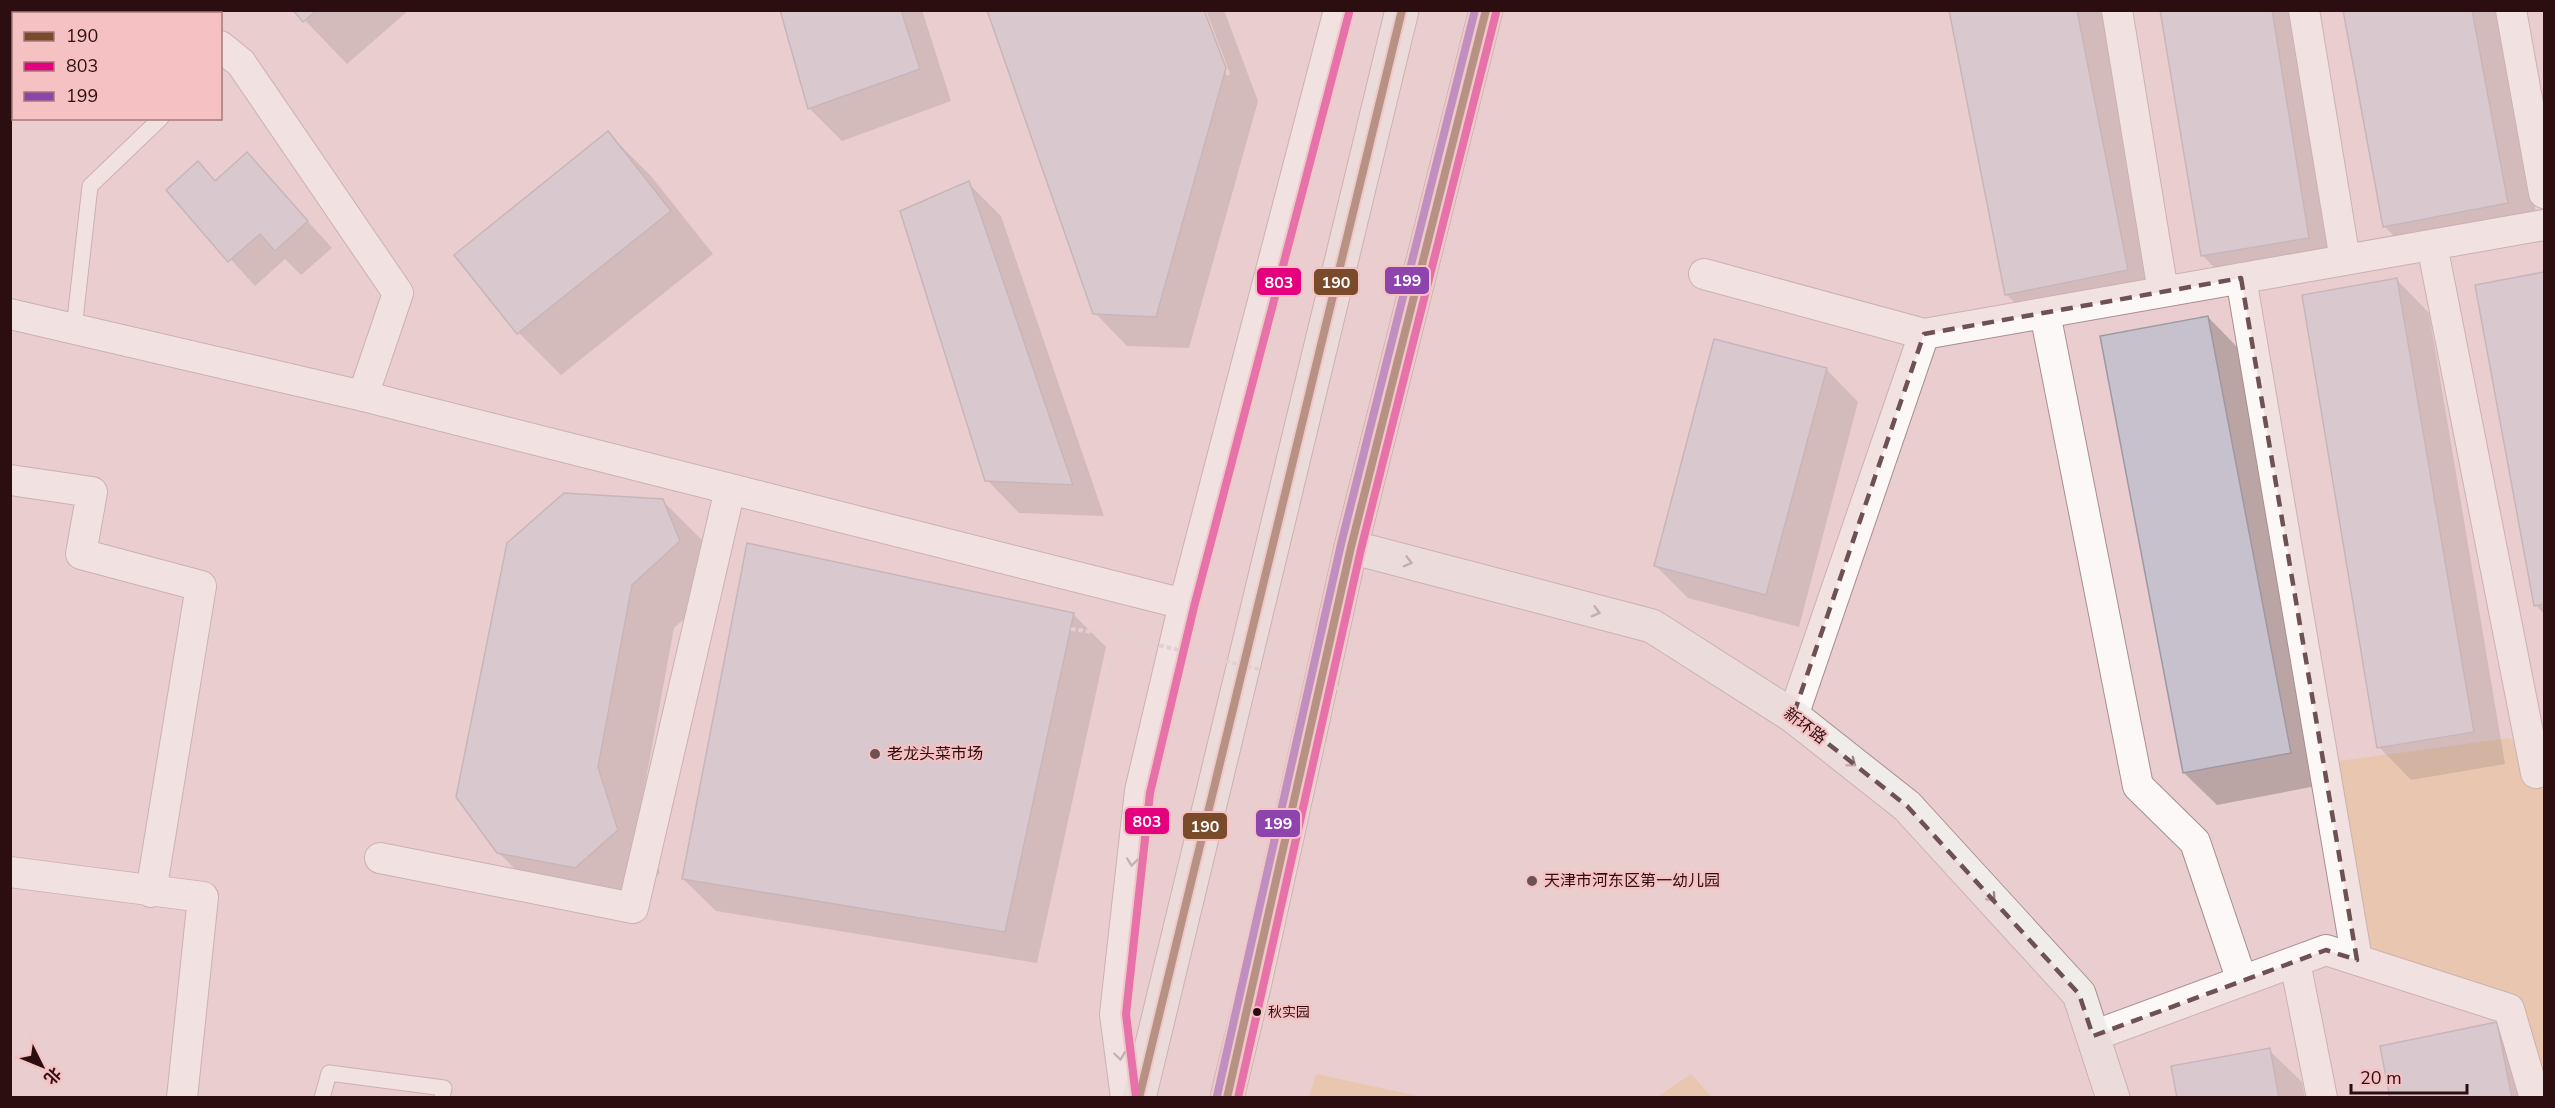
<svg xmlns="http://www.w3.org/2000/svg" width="2555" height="1108" font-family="'Nunito Sans','Noto Sans SC',sans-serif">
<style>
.green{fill:#e7bc8b}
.shadow{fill:#0003}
.building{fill:#c6c1cd;stroke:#9e98a3;stroke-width:1.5}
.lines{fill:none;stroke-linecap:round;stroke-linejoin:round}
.lane-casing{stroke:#a98e8f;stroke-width:17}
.street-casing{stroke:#a98e8f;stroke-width:32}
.secondary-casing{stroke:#a98e8f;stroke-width:35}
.path{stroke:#dad1d1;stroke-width:4;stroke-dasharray:4.5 3;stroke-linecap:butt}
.lane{stroke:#fcf8f8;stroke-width:15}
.street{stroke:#fcf8f8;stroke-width:30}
.secondary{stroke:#efecea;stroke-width:33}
.path-bridge{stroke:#dad1d1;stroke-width:4;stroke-dasharray:4.5 3;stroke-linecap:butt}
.bus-1-casing{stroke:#f6c1c2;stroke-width:12}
.bus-2-casing{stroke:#f6c1c2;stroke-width:12}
.bus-3-casing{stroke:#f6c1c2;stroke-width:12}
.bus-1{stroke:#7a4b2a;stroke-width:8}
.bus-2{stroke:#e5007d;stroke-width:8}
.bus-3{stroke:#8e44ad;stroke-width:8}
.oneway{stroke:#978888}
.oneway2{stroke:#9e8f90}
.marked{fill:none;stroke:#6e5152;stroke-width:4.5;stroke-dasharray:12 8;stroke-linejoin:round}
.poi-dot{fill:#6e5152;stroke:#f6c1c2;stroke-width:2}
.bus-dot{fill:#2c0e10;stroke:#f6c1c2;stroke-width:2}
.labels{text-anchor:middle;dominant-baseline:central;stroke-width:4.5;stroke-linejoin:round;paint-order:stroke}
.bus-label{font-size:14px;fill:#2c0e10;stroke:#f6c1c2;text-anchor:start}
.street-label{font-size:16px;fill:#2c0e10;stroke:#f6c1c2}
.poi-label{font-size:16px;fill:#2c0e10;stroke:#f6c1c2;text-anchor:start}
.line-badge{stroke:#f6c1c2;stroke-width:2}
.badge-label{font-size:16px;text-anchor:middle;font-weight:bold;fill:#fff}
</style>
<rect width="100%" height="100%" fill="#eacdce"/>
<path class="green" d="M2509 738 2544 763V1066L2486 1000 2363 956 2332 762Z
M1316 1074 1423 1097H1309Z
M1691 1074 1712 1097H1657Z"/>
<path class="shadow" d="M295 10H409L347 64Z
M782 10H922L951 101 842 141 809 108Z
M1203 10 1227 76 1230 74 1206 10H1224L1258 101 1189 348 1127 346 1095 313Z
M1950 10H2103L2160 303 2039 327 2006 294Z
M2162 10H2298L2340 270 2234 288 2202 255Z
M2344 10H2498L2540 235 2417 259 2384 226Z
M608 133 651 176 713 254 561 375 519 333Z
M247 154 332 248 301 275 285 259 255 286 168 190 198 163 216 182Z
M968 183 1001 216 1104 516 1019 513 987 480Z
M2544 274V614L2536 605 2476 287Z
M2397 280 2429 313 2505 764 2411 780 2379 747Z
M2208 317 2240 350 2322 785 2217 805 2184 773Z
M1826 369 1858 402 1799 627 1688 598 1656 566Z
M662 500 705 543 722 584 674 628 640 811 660 873 618 910 541 895 498 852Z
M1073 614 1106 647 1037 963 716 911 683 879Z
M2496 1023 2529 1056 2537 1098H2392Z
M2269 1050 2302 1082 2305 1098H2178Z"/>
<path class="building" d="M73 10H128L131 14H76Z
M293 10H317L303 22Z
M780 10H901L920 69 808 109Z
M987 10H1204L1226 68 1156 317 1093 314Z
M1949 10H2077L2128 270 2005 295Z
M2160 10H2272L2309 238 2201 256Z
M2343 10H2472L2508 203 2383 227Z
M608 131 671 211 517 334 454 255Z
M247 152 308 221 275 251 260 234 228 262 166 190 198 161 215 181Z
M969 181 1073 485 985 481 900 211Z
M2544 272V604L2534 606 2475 285Z
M2397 278 2474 732 2377 748 2302 295Z
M2208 316 2291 753 2183 773 2100 336Z
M1714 339 1827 368 1766 595 1654 566Z
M564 493 663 499 680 541 632 585 598 767 618 830 575 868 497 853 456 797 507 543Z
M747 543 1074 613 1005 932 682 879Z
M2497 1022 2512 1098H2390L2380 1046Z
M2270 1048 2279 1098H2177L2171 1066Z"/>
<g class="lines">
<g class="lane-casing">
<path id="lane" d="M74 329 90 186 161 118
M322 1098 329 1073 444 1088 442 1098"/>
</g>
<g class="street-casing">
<path id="street" d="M179 10 182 14
M2117 10 2163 292
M2304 10 2345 260
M2511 10 2544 193
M220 46 241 63 398 293 363 396
M2432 245 2536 773
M1704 274 1924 334
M2241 278 2357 960
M2045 313 2138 786 2195 842 2242 981
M10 314 363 396 1184 604
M10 480 92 492 81 554 201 586 151 892
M1793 716 1924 334 2544 225
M380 858 633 908 730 489
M10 872 203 897 182 1098
M2295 962 2322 1098
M2093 1036 2326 950 2509 1009 2535 1098
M1126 1098 1115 1014 1140 791 1184 604 1339 10"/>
</g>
<g class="secondary-casing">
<path id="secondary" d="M1351 547 1652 626 1793 716 1907 806 2079 994 2113 1098
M1139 1098 1402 10
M1227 1098 1255 982 1351 547 1486 10"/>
</g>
<path class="path" d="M1096 739 1119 623"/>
<use href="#lane" class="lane"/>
<use href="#street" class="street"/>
<use href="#secondary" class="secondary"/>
<path class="path-bridge" d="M1071 629 1116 635 1354 692"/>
<g class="bus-1-casing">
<path id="bus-1" d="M1139 1098 1402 10
M1227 1098 1351 547 1486 10"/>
</g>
<g class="bus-2-casing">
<path id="bus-2" d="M1136 1097 1126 1014 1150 793 1194 607 1349 13
M1238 1098 1361 549 1496 13"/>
</g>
<g class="bus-3-casing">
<path id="bus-3" d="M1217 1096 1341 544 1475 10"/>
</g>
<use href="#bus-1" class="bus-1"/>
<use href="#bus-2" class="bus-2"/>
<use href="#bus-3" class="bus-3"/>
</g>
<defs><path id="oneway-chevron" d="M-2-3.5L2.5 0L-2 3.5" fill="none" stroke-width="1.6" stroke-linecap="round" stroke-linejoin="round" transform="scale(1.5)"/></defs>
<g class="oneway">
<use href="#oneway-chevron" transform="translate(1408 562) rotate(15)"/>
<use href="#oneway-chevron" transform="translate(1596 612) rotate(15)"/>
<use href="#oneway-chevron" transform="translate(1852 763) rotate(38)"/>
<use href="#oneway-chevron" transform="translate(1992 898) rotate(48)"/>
</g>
<g class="oneway2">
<use href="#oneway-chevron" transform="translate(1132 862) rotate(96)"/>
<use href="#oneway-chevron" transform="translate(1120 1056) rotate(82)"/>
</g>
<path d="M0 0H2555V1108H0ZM2241 278 2357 960 2326 950 2093 1036 2079 994 1907 806 1793 716 1924 334Z" fill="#eacdce" fill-opacity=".55" fill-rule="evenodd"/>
<path class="marked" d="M2241 278 2357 960 2326 950 2093 1036 2079 994 1907 806 1793 716 1924 334Z"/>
<g class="poi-dot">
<circle cx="875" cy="754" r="6"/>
<circle cx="1532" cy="881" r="6"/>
</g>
<circle class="bus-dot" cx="1257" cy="1012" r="5"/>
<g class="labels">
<g class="bus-label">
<text x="1268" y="1012">秋实园</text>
</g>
<g class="street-label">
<text transform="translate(1805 726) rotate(37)">新环路</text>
</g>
<g class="poi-label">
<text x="887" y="754">老龙头菜市场</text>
<text x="1544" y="881">天津市河东区第一幼儿园</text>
</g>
</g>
<g class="line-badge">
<rect x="1384" y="266" width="46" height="29" rx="6" fill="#8e44ad"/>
<rect x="1256" y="267" width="46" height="29" rx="6" fill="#e5007d"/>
<rect x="1313" y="268" width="46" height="28" rx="6" fill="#7a4b2a"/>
<rect x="1124" y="807" width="46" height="28" rx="6" fill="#e5007d"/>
<rect x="1255" y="809" width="46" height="29" rx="6" fill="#8e44ad"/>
<rect x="1182" y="812" width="46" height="28" rx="6" fill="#7a4b2a"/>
</g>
<g class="badge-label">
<text x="1407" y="286">199</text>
<text x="1279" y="288">803</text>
<text x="1336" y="288">190</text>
<text x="1147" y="827">803</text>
<text x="1278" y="829">199</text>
<text x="1205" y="832">190</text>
</g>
<rect width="2555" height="1108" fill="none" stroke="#2c0e10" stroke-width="24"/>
<rect x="12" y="12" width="210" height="108" fill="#f6c1c2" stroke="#a5797b" stroke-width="1.5"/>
<rect x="24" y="32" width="30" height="9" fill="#7a4b2a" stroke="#a5797b" stroke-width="1.5"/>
<text x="66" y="42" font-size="18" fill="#2c0e10">190</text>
<rect x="24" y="62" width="30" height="9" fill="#e5007d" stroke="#a5797b" stroke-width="1.5"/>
<text x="66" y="72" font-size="18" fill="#2c0e10">803</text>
<rect x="24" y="92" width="30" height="9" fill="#8e44ad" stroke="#a5797b" stroke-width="1.5"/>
<text x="66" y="102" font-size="18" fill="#2c0e10">199</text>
<g transform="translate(42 1066) rotate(133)" stroke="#f6c1c2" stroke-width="4.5" paint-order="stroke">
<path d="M0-4.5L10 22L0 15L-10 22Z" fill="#2c0e10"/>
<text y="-9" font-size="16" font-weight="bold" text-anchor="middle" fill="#2c0e10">北</text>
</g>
<path d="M2351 1084v9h116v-9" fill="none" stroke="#2c0e10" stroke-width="3"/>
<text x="2360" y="1084" font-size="18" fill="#2c0e10" stroke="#f6c1c2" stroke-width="4.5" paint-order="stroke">20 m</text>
</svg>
